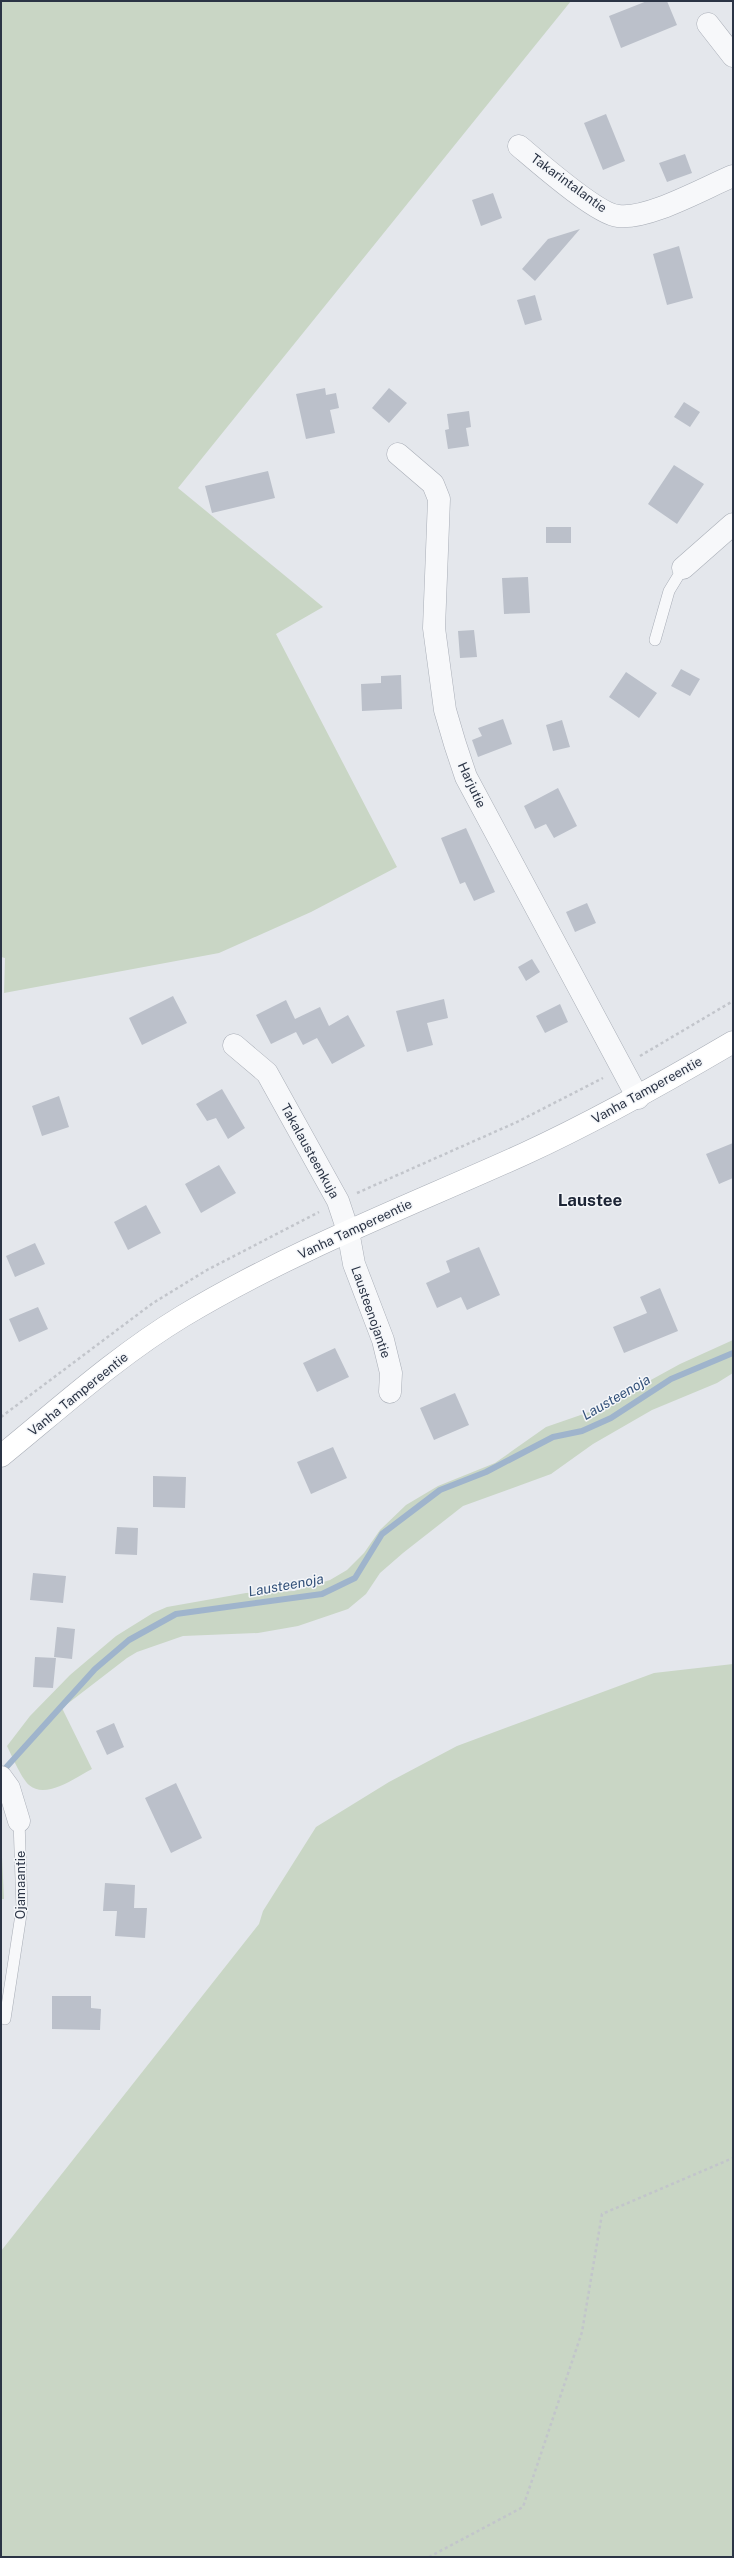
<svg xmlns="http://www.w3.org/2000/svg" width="734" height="2558" font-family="'Public Sans',sans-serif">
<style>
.green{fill:#c9d6c5}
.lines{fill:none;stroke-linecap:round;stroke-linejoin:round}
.stream{stroke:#9fb4cc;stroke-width:6}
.building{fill:#bbc0ca}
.lane-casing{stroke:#a9aeb7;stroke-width:12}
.street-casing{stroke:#a9aeb7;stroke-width:23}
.secondary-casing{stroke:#a9aeb7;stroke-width:23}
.path{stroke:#c2c5cb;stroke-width:2.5;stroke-dasharray:3 3;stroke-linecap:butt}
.lane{stroke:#f7f8fa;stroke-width:11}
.street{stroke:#f7f8fa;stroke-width:22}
.secondary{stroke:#fff;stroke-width:22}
.labels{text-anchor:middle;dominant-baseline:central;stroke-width:3;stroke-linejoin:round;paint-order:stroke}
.street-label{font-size:13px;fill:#2b3445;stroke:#f4f6f9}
.water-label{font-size:14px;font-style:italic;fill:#34527a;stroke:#f4f6f9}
.district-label{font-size:17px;font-weight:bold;fill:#1d2536;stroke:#f4f6f9}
</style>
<rect width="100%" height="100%" fill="#e4e7ec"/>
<path class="green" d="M1 1H571L178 488 323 607 276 634 397 867 311 912 219 953 4 993 5 958 1 957Z
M733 1340V1373L717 1383 652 1410 593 1444 551 1474 463 1506 403 1553 380 1573 366 1594 348 1609 298 1626 258 1633 183 1636 137 1652 127 1658 62 1708 92 1769C76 1777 46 1800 29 1785 21 1778 12 1756 7 1746L30 1716 70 1675 116 1636 153 1613 167 1607 246 1593 294 1591 330 1580 347 1570 364 1553 380 1530 406 1505 438 1486 495 1463 546 1427 598 1409 680 1364Z
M733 1664V2557H1V2251L259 1924 263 1911 316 1827 389 1782 457 1746 654 1673Z
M1 1836 4 1899H1Z"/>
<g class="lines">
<path class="stream" d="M1 1773 95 1669 129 1640 176 1614 322 1594 355 1578 382 1534 440 1490 486 1472 553 1437 582 1431 611 1418 671 1379 733 1353"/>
</g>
<path class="building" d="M647 1H667L677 25 621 48 609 16Z
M606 114 625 161 603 170 584 123Z
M685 154 692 173 667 182 659 163Z
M493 193 502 218 481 226 472 200Z
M580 229 535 281 522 269 548 239Z
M679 246 693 298 667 305 653 254Z
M535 295 542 320 525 325 517 300Z
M325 388 326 395 336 393 339 408 330 410 335 433 306 439 296 394Z
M389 388 407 403 389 423 372 408Z
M684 402 700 412 690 427 674 417Z
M469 411 471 427 466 428 469 446 448 449 445 430 449 429 447 414Z
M674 465 704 484 677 524 648 504Z
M268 471 275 498 212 513 205 486Z
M546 527H571V543H546Z
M528 577 530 613 504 614 502 578Z
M474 630 477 657 460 658 458 631Z
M681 669 700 679 690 696 671 686Z
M626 672 657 693 639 718 609 697Z
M401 675 402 709 362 711 361 684 381 683V676Z
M503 719 512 744 478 757 472 740 482 736 478 728Z
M562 720 570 747 553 751 546 725Z
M558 788 577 826 554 838 546 824 535 829 524 806Z
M466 828 495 892 474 901 465 882 460 884 441 838Z
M587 903 596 923 575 932 566 912Z
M532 959 540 972 526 981 518 967Z
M173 996 187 1023 142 1045 129 1018Z
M444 999 448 1018 427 1023 433 1045 407 1052 396 1011Z
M286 1000 295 1019 320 1007 329 1026 348 1015 365 1046 332 1064 317 1038 303 1045 296 1032 271 1044 256 1015Z
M560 1004 568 1022 545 1033 536 1016Z
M222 1089 245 1128 228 1139 216 1118 207 1121 196 1104Z
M59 1096 69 1127 42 1136 32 1106Z
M733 1143V1178L719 1184 706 1154Z
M219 1165 236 1193 201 1213 185 1184Z
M146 1205 161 1233 128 1250 114 1222Z
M35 1243 45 1264 15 1277 6 1256Z
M479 1247 500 1295 467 1310 461 1297 437 1308 426 1283 450 1272 446 1261Z
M660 1288 678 1331 624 1353 613 1327 647 1313 640 1297Z
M38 1307 48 1329 19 1342 9 1319Z
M335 1348 349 1377 317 1392 303 1363Z
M455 1393 469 1425 434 1440 420 1408Z
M333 1447 347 1478 311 1494 297 1462Z
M153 1476 186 1477 185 1508 153 1507Z
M117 1527 138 1528 137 1555 115 1554Z
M33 1573 66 1576 63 1603 30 1600Z
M57 1627 75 1629 72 1659 54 1657Z
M35 1657 56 1658 53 1688 33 1687Z
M114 1723 124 1747 107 1755 96 1731Z
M176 1783 202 1838 171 1853 145 1798Z
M105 1883 135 1885 134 1908H147L145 1938 115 1936 117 1911H103Z
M52 1996H91V2008L101 2009 100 2030 52 2029Z"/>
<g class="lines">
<g class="lane-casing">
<path id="lane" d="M655 640 669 591 683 568
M5 2019 22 1908 19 1821"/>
</g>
<g class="street-casing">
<path id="street" d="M708 24 733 56
M519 146C538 162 597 214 618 216 648 220 704 188 733 176
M398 454 433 484 439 499 434 628 445 710 455 744 466 777 638 1098
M683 568 733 524
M234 1045 267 1073 338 1201 348 1231 354 1264 383 1340 391 1373 390 1392
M1 1777 9 1788 19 1821"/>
</g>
<g class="secondary-casing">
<path id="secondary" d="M1 1456C60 1408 117 1356 183 1316 291 1251 409 1206 524 1154 596 1121 665 1082 733 1042"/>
</g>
<path class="path" d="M640 1056 733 1001
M357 1193 517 1122 603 1078
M1 1417 153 1303 207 1270 319 1212
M429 2557 523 2507 582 2332 602 2214 733 2158"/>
<use href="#lane" class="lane"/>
<use href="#street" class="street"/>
<use href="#secondary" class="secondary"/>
</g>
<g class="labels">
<g class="street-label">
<text transform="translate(569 183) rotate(36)">Takarintalantie</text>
<text transform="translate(472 785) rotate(65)">Harjutie</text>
<text transform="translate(647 1090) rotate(-29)">Vanha Tampereentie</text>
<text transform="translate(310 1151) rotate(61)">Takalausteenkuja</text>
<text transform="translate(355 1229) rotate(-25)">Vanha Tampereentie</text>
<text transform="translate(371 1312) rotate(71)">Lausteenojantie</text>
<text transform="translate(78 1394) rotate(-39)">Vanha Tampereentie</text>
<text transform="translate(20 1885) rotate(-90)">Ojamaantie</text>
</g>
<g class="water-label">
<text transform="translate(616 1397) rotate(-30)">Lausteenoja</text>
<text transform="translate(286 1585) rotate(-10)">Lausteenoja</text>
</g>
<g class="district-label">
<text x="590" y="1200">Laustee</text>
</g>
</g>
<rect width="734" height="2558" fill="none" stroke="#2b3445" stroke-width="4"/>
</svg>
